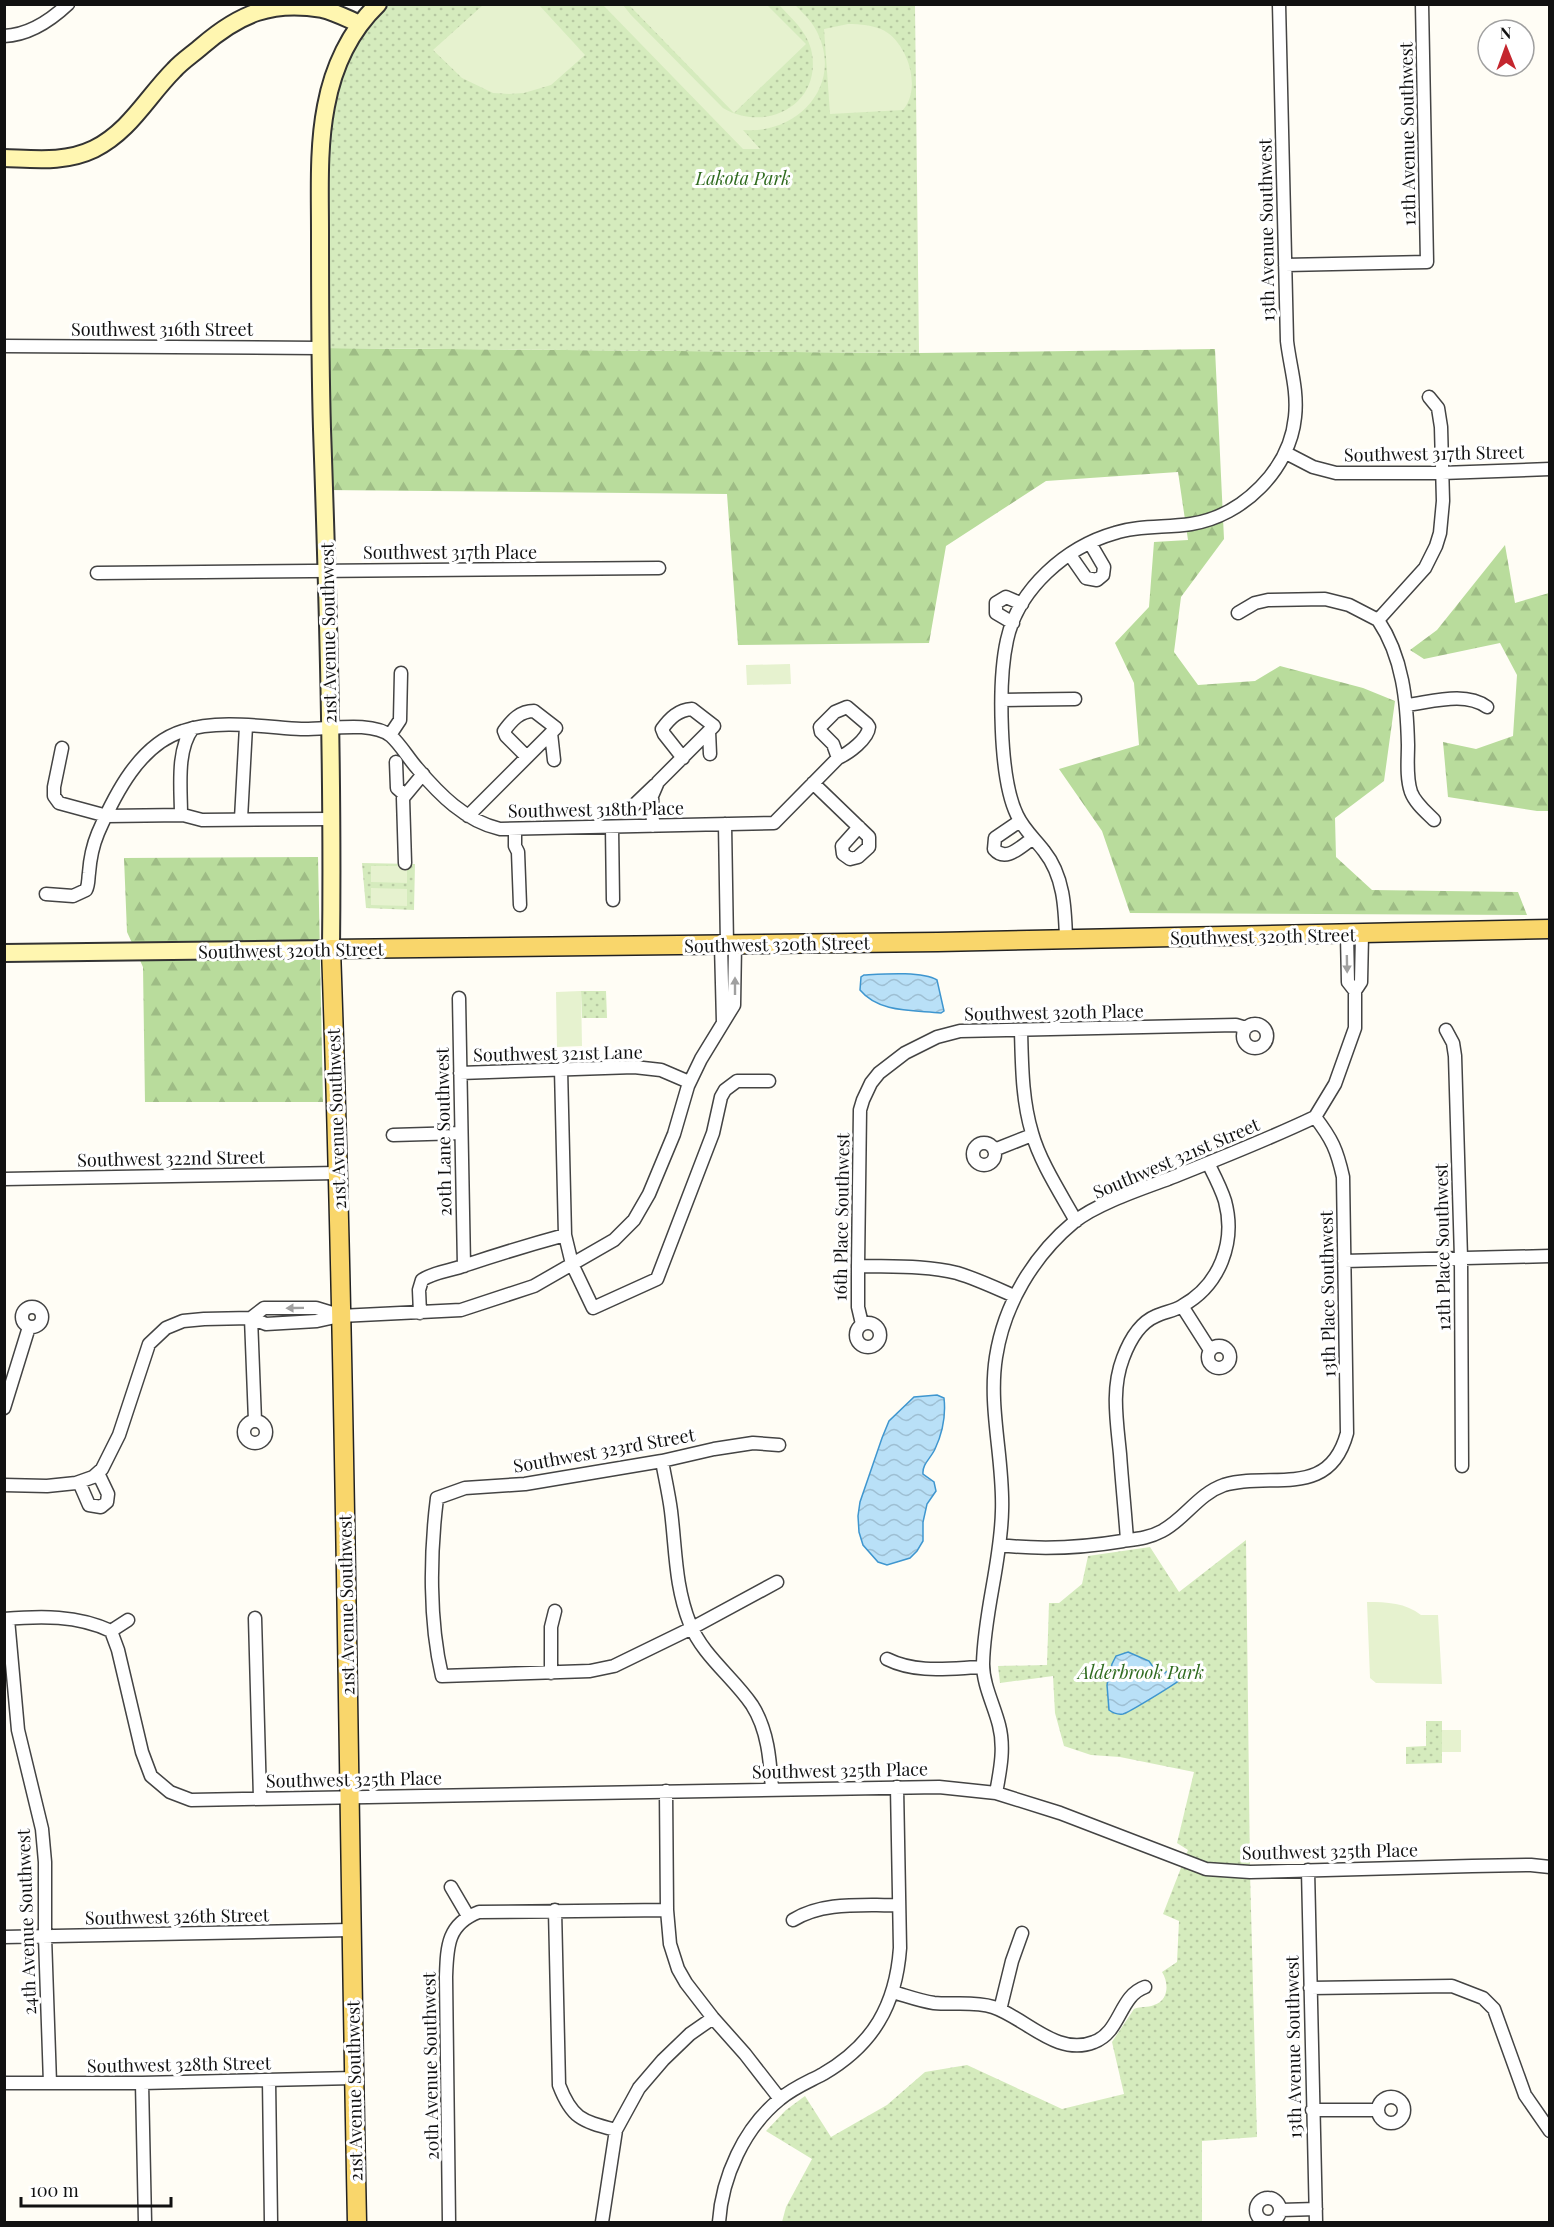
<svg xmlns="http://www.w3.org/2000/svg" width="1554" height="2227" font-family="'Playfair Display',serif">
<style>
.forest{fill:url(#forest-firs)}
.park{fill:url(#park-dots)}
.pitch{fill:#e6f2cf}
.water{fill:url(#water-waves);stroke:#3f96cf;stroke-width:1.5}
.lines{fill:none;stroke-linecap:round;stroke-linejoin:round}
.minor-casing{stroke:#444;stroke-width:15}
.secondary-casing{stroke:#333;stroke-width:20}
.primary-casing{stroke:#222;stroke-width:21}
.minor{stroke:#fff;stroke-width:12}
.secondary{stroke:#fff6b0;stroke-width:16}
.primary{stroke:#f9d66b;stroke-width:18}
.oneway{fill:#a0a0a0}
.labels{text-anchor:middle;dominant-baseline:central;stroke-width:6;stroke-linejoin:round;paint-order:stroke}
.street-label{font-size:18px;fill:#111;stroke:#fff}
.park-label{font-size:18px;font-style:italic;fill:#2f6b1f;stroke:#fff}
</style>
<defs>
<pattern id="forest-firs" width="22" height="20" patternUnits="userSpaceOnUse" patternTransform="scale(1.5)"><rect width="22" height="20" fill="#b9dc9c"/><path d="M5 1l3.5 6h-7zM16 11l3.5 6h-7z" fill="#9ebc85"/></pattern>
<pattern id="park-dots" width="8" height="8" patternUnits="userSpaceOnUse" patternTransform="scale(1.5)"><rect width="8" height="8" fill="#d5ebbd"/><path d="M2 2h.1M6 6h.1" fill="none" stroke="#b6c8a1" stroke-width="1.8" stroke-linecap="round"/></pattern>
<pattern id="water-waves" width="16" height="10" patternUnits="userSpaceOnUse" patternTransform="scale(1.5)"><rect width="16" height="10" fill="#b9e0f7"/><path d="M0 5q4-4 8 0t8 0" fill="none" stroke="#9ebfd3"/></pattern>
</defs>
<rect width="100%" height="100%" fill="#fffdf5"/>
<path class="forest" d="M320 348 919 353 1215 349 1224 539 1181 597 1174 652 1198 685 1255 681 1280 666 1363 688 1395 701 1384 781 1335 818 1336 857 1372 890 1518 892 1527 915 1130 913 1102 831 1059 769 1139 745 1134 683 1115 643 1149 607 1154 542 1188 540 1178 472 1046 481 946 546 929 643 738 645 727 494 324 490Z
M1505 545 1515 603 1549 593V811H1537L1448 797 1443 742 1476 749 1513 736 1517 675 1500 643 1424 659 1410 650 1437 630Z
M318 857 323 1102H145L143 967 127 932 124 858Z"/>
<path class="park" d="M378 5H915L919 353 320 348 321 170 334 75Z
M362 863 415 864 414 910 366 908Z
M581 991H606L607 1018H582Z
M1246 1540 1250 1872 1257 2137 1202 2141V2222H782L786 2207 812 2159 766 2131 786 2110 805 2096 831 2137 887 2105 925 2072 967 2065 1062 2109 1124 2094 1112 2042 1134 2009C1141 2006 1147 2008 1154 2005 1169 2000 1169 1983 1162 1972L1177 1962 1179 1921 1163 1914 1188 1850 1177 1843 1194 1772 1120 1757 1091 1755 1064 1746 1055 1713 1053 1676 1000 1683 998 1666 1047 1665 1049 1603H1059L1082 1584 1088 1556 1150 1547 1179 1592Z
M1426 1721H1442V1763L1406 1764V1747L1426 1746Z"/>
<path class="pitch" d="M539 5 585 55 551 85 524 93 509 94 493 93 462 78 433 50 483 5Z
M603 5H623L631 15 723 108C767 134 824 103 811 49 806 30 791 18 779 5H795C804 14 813 22 818 34 843 87 796 135 743 130L760 149H743Z
M629 5H767L806 44 734 113Z
M848 24C860 24 874 25 885 31 908 45 922 88 903 110L830 114 824 29Z
M790 664 791 684 747 685 746 665Z
M371 866H407V883L371 882Z
M371 888 407 889V906L371 905Z
M581 991 582 1046 557 1047 556 992Z
M1367 1602C1387 1602 1406 1603 1421 1615H1438L1442 1684 1376 1683 1370 1678Z
M1442 1730H1461V1752H1442Z"/>
<path class="water" d="M864 975C883 974 922 971 937 980L944 1011 941 1013C913 1010 879 1013 860 990L861 977Z
M937 1395 944 1398C946 1416 943 1432 935 1449 931 1458 922 1464 923 1474L934 1482 936 1491 927 1504 923 1522V1541L917 1551 910 1558 887 1565 878 1562 863 1545 859 1532 858 1516 860 1502 882 1438 889 1421 914 1397Z
M1128 1652 1149 1661 1156 1671 1163 1673 1173 1670 1181 1675V1679C1177 1683 1128 1713 1123 1714 1117 1715 1113 1713 1109 1710L1107 1685 1112 1664 1116 1656Z"/>
<g class="lines">
<g class="minor-casing">
<path id="minor" d="M4 36C29 35 50 21 68 4
M1285 265 1427 262 1422 4
M4 346 320 348
M1429 397 1438 408 1441 427 1443 501 1440 533 1436 546 1425 568 1378 620C1403 657 1407 702 1408 745 1408 760 1406 777 1411 792 1415 803 1426 812 1434 820
M1286 453 1313 467 1336 473H1442L1550 469
M1070 555 1086 578 1097 580 1103 575 1104 567 1090 543
M97 573 659 568
M1238 613 1255 603 1268 600 1325 599 1349 605 1378 620
M1013 623 996 613V603L1006 597 1022 604
M1002 700 1075 699
M1406 705C1432 702 1465 691 1487 707
M709 731 710 754
M551 733 554 760
M390 735 400 720 401 673
M62 748 54 787V796L59 803 107 816 183 815 202 820 331 819
M396 762 397 788 405 795
M813 783 869 837V847L858 857 850 859 843 854 842 846 859 827
M631 808 655 785
M181 815C181 788 176 750 193 728
M468 816 556 728 534 711C520 711 512 720 504 731L506 736 527 757
M241 819 246 726
M1020 821 995 838 994 849C1006 863 1021 846 1032 839
M725 824 727 945
M653 826 652 796 658 782 714 726 692 709C678 710 670 718 662 729L664 734 683 758
M612 827 613 900
M515 829V846L518 852 520 905
M405 863 403 798 423 774
M46 894 73 896 86 890C89 884 88 879 89 873 90 859 93 845 98 833 115 794 140 744 183 731 218 719 265 727 301 729 326 730 371 720 391 736 401 745 408 758 417 768 439 794 465 821 500 829L774 823 838 758C849 753 868 739 869 727L867 724 847 707 835 712 820 727 821 732 833 744 838 758
M1347 935 1348 982 1355 991
M1066 938C1065 908 1064 876 1044 851 1035 839 1024 830 1017 815 999 778 998 681 1007 640 1018 589 1066 547 1115 533 1140 525 1166 528 1191 524 1243 516 1290 469 1295 417 1298 390 1290 367 1287 341L1279 4
M721 945 723 1022
M459 998 464 1266
M1243 1036a12 12 0 1 1 24 0a12 12 0 1 1-24 0Z
M1446 1030 1453 1043 1455 1056 1461 1258 1462 1466
M1021 1031C1022 1065 1022 1100 1032 1133 1040 1162 1061 1194 1076 1221
M561 1069 565 1235 572 1264 593 1308 657 1279 713 1133 721 1097 725 1090 737 1081H769
M460 1073 634 1067 661 1070 689 1082
M1315 1117 1335 1084 1355 1028V991L1361 982 1362 935
M393 1135 461 1133
M973 1154a11 11 0 1 1 22 0a11 11 0 1 1-22 0Z
M994 1150 1032 1135
M4 1179 337 1173
M1344 1261 1550 1256
M858 1266C891 1267 925 1265 957 1273 977 1279 996 1288 1014 1296
M1182 1306 1210 1350
M22 1317a10 10 0 1 1 20 0a10 10 0 1 1-20 0Z
M420 1313 419 1290 422 1280C436 1271 451 1271 466 1265 499 1254 532 1244 565 1235
M251 1318 255 1421
M251 1318 264 1308H316L339 1315
M856 1335a12 12 0 1 1 24 0a12 12 0 1 1-24 0Z
M862 1324 858 1307V1266L860 1110 863 1100 871 1083 879 1073 905 1053 937 1037 960 1031 1236 1025 1246 1028
M1208 1357a11 11 0 1 1 22 0a11 11 0 1 1-22 0Z
M4 1408 29 1327
M244 1432a11 11 0 1 1 22 0a11 11 0 1 1-22 0Z
M662 1461C665 1478 669 1495 671 1511 676 1552 675 1586 690 1624 703 1656 733 1677 752 1705 768 1730 770 1760 772 1789
M79 1482 89 1505 101 1507 107 1502 108 1494 98 1473
M4 1485 47 1486 76 1483 93 1477 102 1469 119 1435 149 1344 166 1328 183 1321 204 1319 251 1318 266 1324 317 1321 340 1316 461 1310 534 1286 614 1240 634 1220 649 1194 674 1134 688 1086 701 1059 734 1005 735 945
M1127 1540C1125 1511 1122 1483 1120 1454 1117 1422 1111 1389 1123 1358 1129 1342 1139 1323 1156 1316 1164 1312 1174 1311 1182 1306 1220 1285 1236 1242 1225 1201 1221 1188 1214 1175 1208 1163
M1000 1545C1041 1550 1081 1548 1123 1541 1137 1539 1149 1538 1162 1531 1185 1519 1198 1494 1224 1485 1272 1471 1329 1500 1347 1433L1343 1177C1337 1150 1332 1139 1315 1117
M777 1582 692 1628 614 1666 590 1671 442 1676C429 1621 430 1554 437 1498L465 1488 525 1484 662 1461 714 1449 753 1443 779 1445
M255 1618 260 1798
M4 1619C41 1616 77 1615 111 1631
M8 1619 18 1730 42 1829 45 1862V1937L50 2083
M128 1620 111 1631 118 1650 142 1752 151 1776 170 1792 191 1800 939 1787 996 1793 1060 1813 1206 1869 1250 1872 1472 1866 1531 1865 1550 1867
M887 1659C917 1674 951 1668 983 1667
M551 1673V1627L555 1611
M666 1791 667 1910 670 1944 678 1969 686 1983 713 2018 745 2054 780 2099
M996 1793C1000 1771 1005 1748 999 1725 994 1705 983 1685 983 1664 984 1612 1001 1563 1002 1511 1004 1460 988 1408 996 1357 1004 1305 1033 1256 1074 1222 1096 1204 1141 1189 1168 1179 1218 1159 1267 1140 1315 1117
M1308 1870 1316 2222
M451 1887 468 1916
M555 1910 559 2085C572 2119 582 2121 616 2130
M793 1920C824 1901 863 1906 898 1905
M4 1937 350 1930
M1310 1988 1452 1986 1483 1998 1494 2009 1525 2095 1550 2131
M893 1992C907 1996 920 2001 934 2003 953 2005 974 2001 993 2007 1026 2018 1057 2057 1094 2042 1121 2032 1119 1996 1145 1987
M1000 2010 1012 1961 1022 1933
M269 2080 271 2222
M4 2083H142L354 2078
M142 2083 145 2222
M1378 2110a13 13 0 1 1 26 0a13 13 0 1 1-26 0Z
M1312 2110H1378
M1256 2210a12 12 0 1 1 24 0a12 12 0 1 1-24 0Z
M1281 2210 1316 2209
M449 2222 446 1977C447 1947 447 1924 479 1912L667 1910
M602 2222 616 2130 639 2088 663 2060 690 2034 713 2018
M719 2222C722 2177 744 2128 780 2099 793 2088 808 2082 823 2074 873 2045 896 2005 900 1948L897 1787"/>
</g>
<g class="secondary-casing">
<path id="secondary" d="M4 158C35 159 65 163 94 149 130 131 147 97 174 70 182 61 193 54 202 46 239 14 272 0 322 9 335 12 348 19 360 24
M4 953 331 949C333 776 328 602 322 429 320 363 320 297 320 231 320 190 318 147 326 106 333 68 350 31 378 4"/>
</g>
<g class="primary-casing">
<path id="primary" d="M357 2222C348 1798 346 1373 331 949L938 942 1550 929"/>
</g>
<use href="#minor" class="minor"/>
<use href="#secondary" class="secondary"/>
<use href="#primary" class="primary"/>
</g>
<defs><path id="oneway-solid" d="M-6-.8H1V-3.2L6.5 0L1 3.2V.8H-6Z" transform="scale(1.5)"/></defs>
<g class="oneway">
<use href="#oneway-solid" transform="translate(1347 964) rotate(89)"/>
<use href="#oneway-solid" transform="translate(735 986) rotate(-90)"/>
<use href="#oneway-solid" transform="translate(295 1308) rotate(179)"/>
</g>
<g class="labels">
<g class="street-label">
<text transform="translate(1407 134) rotate(-91)">12th Avenue Southwest</text>
<text transform="translate(1266 230) rotate(-91)">13th Avenue Southwest</text>
<text x="162" y="329">Southwest 316th Street</text>
<text transform="translate(1434 453) rotate(-1)">Southwest 317th Street</text>
<text x="450" y="552">Southwest 317th Place</text>
<text transform="translate(328 633) rotate(-91)">21st Avenue Southwest</text>
<text transform="translate(596 809) rotate(-1)">Southwest 318th Place</text>
<text transform="translate(1263 936) rotate(-1)">Southwest 320th Street</text>
<text transform="translate(777 944) rotate(-1)">Southwest 320th Street</text>
<text transform="translate(291 950) rotate(-1)">Southwest 320th Street</text>
<text transform="translate(1054 1012) rotate(-1)">Southwest 320th Place</text>
<text transform="translate(558 1053) rotate(-1)">Southwest 321st Lane</text>
<text transform="translate(336 1119) rotate(-92)">21st Avenue Southwest</text>
<text transform="translate(443 1132) rotate(-91)">20th Lane Southwest</text>
<text transform="translate(171 1158) rotate(-1)">Southwest 322nd Street</text>
<text transform="translate(1176 1158) rotate(-23)">Southwest 321st Street</text>
<text transform="translate(841 1217) rotate(-89)">16th Place Southwest</text>
<text transform="translate(1442 1247) rotate(-91)">12th Place Southwest</text>
<text transform="translate(1327 1294) rotate(-91)">13th Place Southwest</text>
<text transform="translate(604 1450) rotate(-10)">Southwest 323rd Street</text>
<text transform="translate(346 1605) rotate(-91)">21st Avenue Southwest</text>
<text transform="translate(840 1770) rotate(-1)">Southwest 325th Place</text>
<text transform="translate(354 1779) rotate(-1)">Southwest 325th Place</text>
<text transform="translate(1330 1851) rotate(-1)">Southwest 325th Place</text>
<text transform="translate(177 1916) rotate(-1)">Southwest 326th Street</text>
<text transform="translate(26 1922) rotate(-92)">24th Avenue Southwest</text>
<text transform="translate(1293 2047) rotate(-91)">13th Avenue Southwest</text>
<text transform="translate(179 2064) rotate(-1)">Southwest 328th Street</text>
<text transform="translate(430 2066) rotate(-91)">20th Avenue Southwest</text>
<text transform="translate(354 2091) rotate(-91)">21st Avenue Southwest</text>
</g>
<g class="park-label">
<text x="743" y="178">Lakota Park</text>
<text x="1141" y="1672">Alderbrook Park</text>
</g>
</g>
<rect width="1554" height="2227" fill="none" stroke="#111111" stroke-width="12"/>
<g transform="translate(1506 48) rotate(359)"><circle r="28" fill="#ffffff" stroke="#a0a0a0" stroke-width="1.5"/>
<path d="M0-4.5L10 22L0 15L-10 22Z" fill="#c4262e"/>
<text y="-9" font-size="16" font-weight="bold" text-anchor="middle" fill="#111111">N</text>
</g>
<path d="M21 2197v9h150v-9" fill="none" stroke="#111111" stroke-width="3"/>
<text x="30" y="2197" font-size="18" fill="#111111" stroke="#ffffff" stroke-width="4.5" paint-order="stroke">100 m</text>
</svg>
